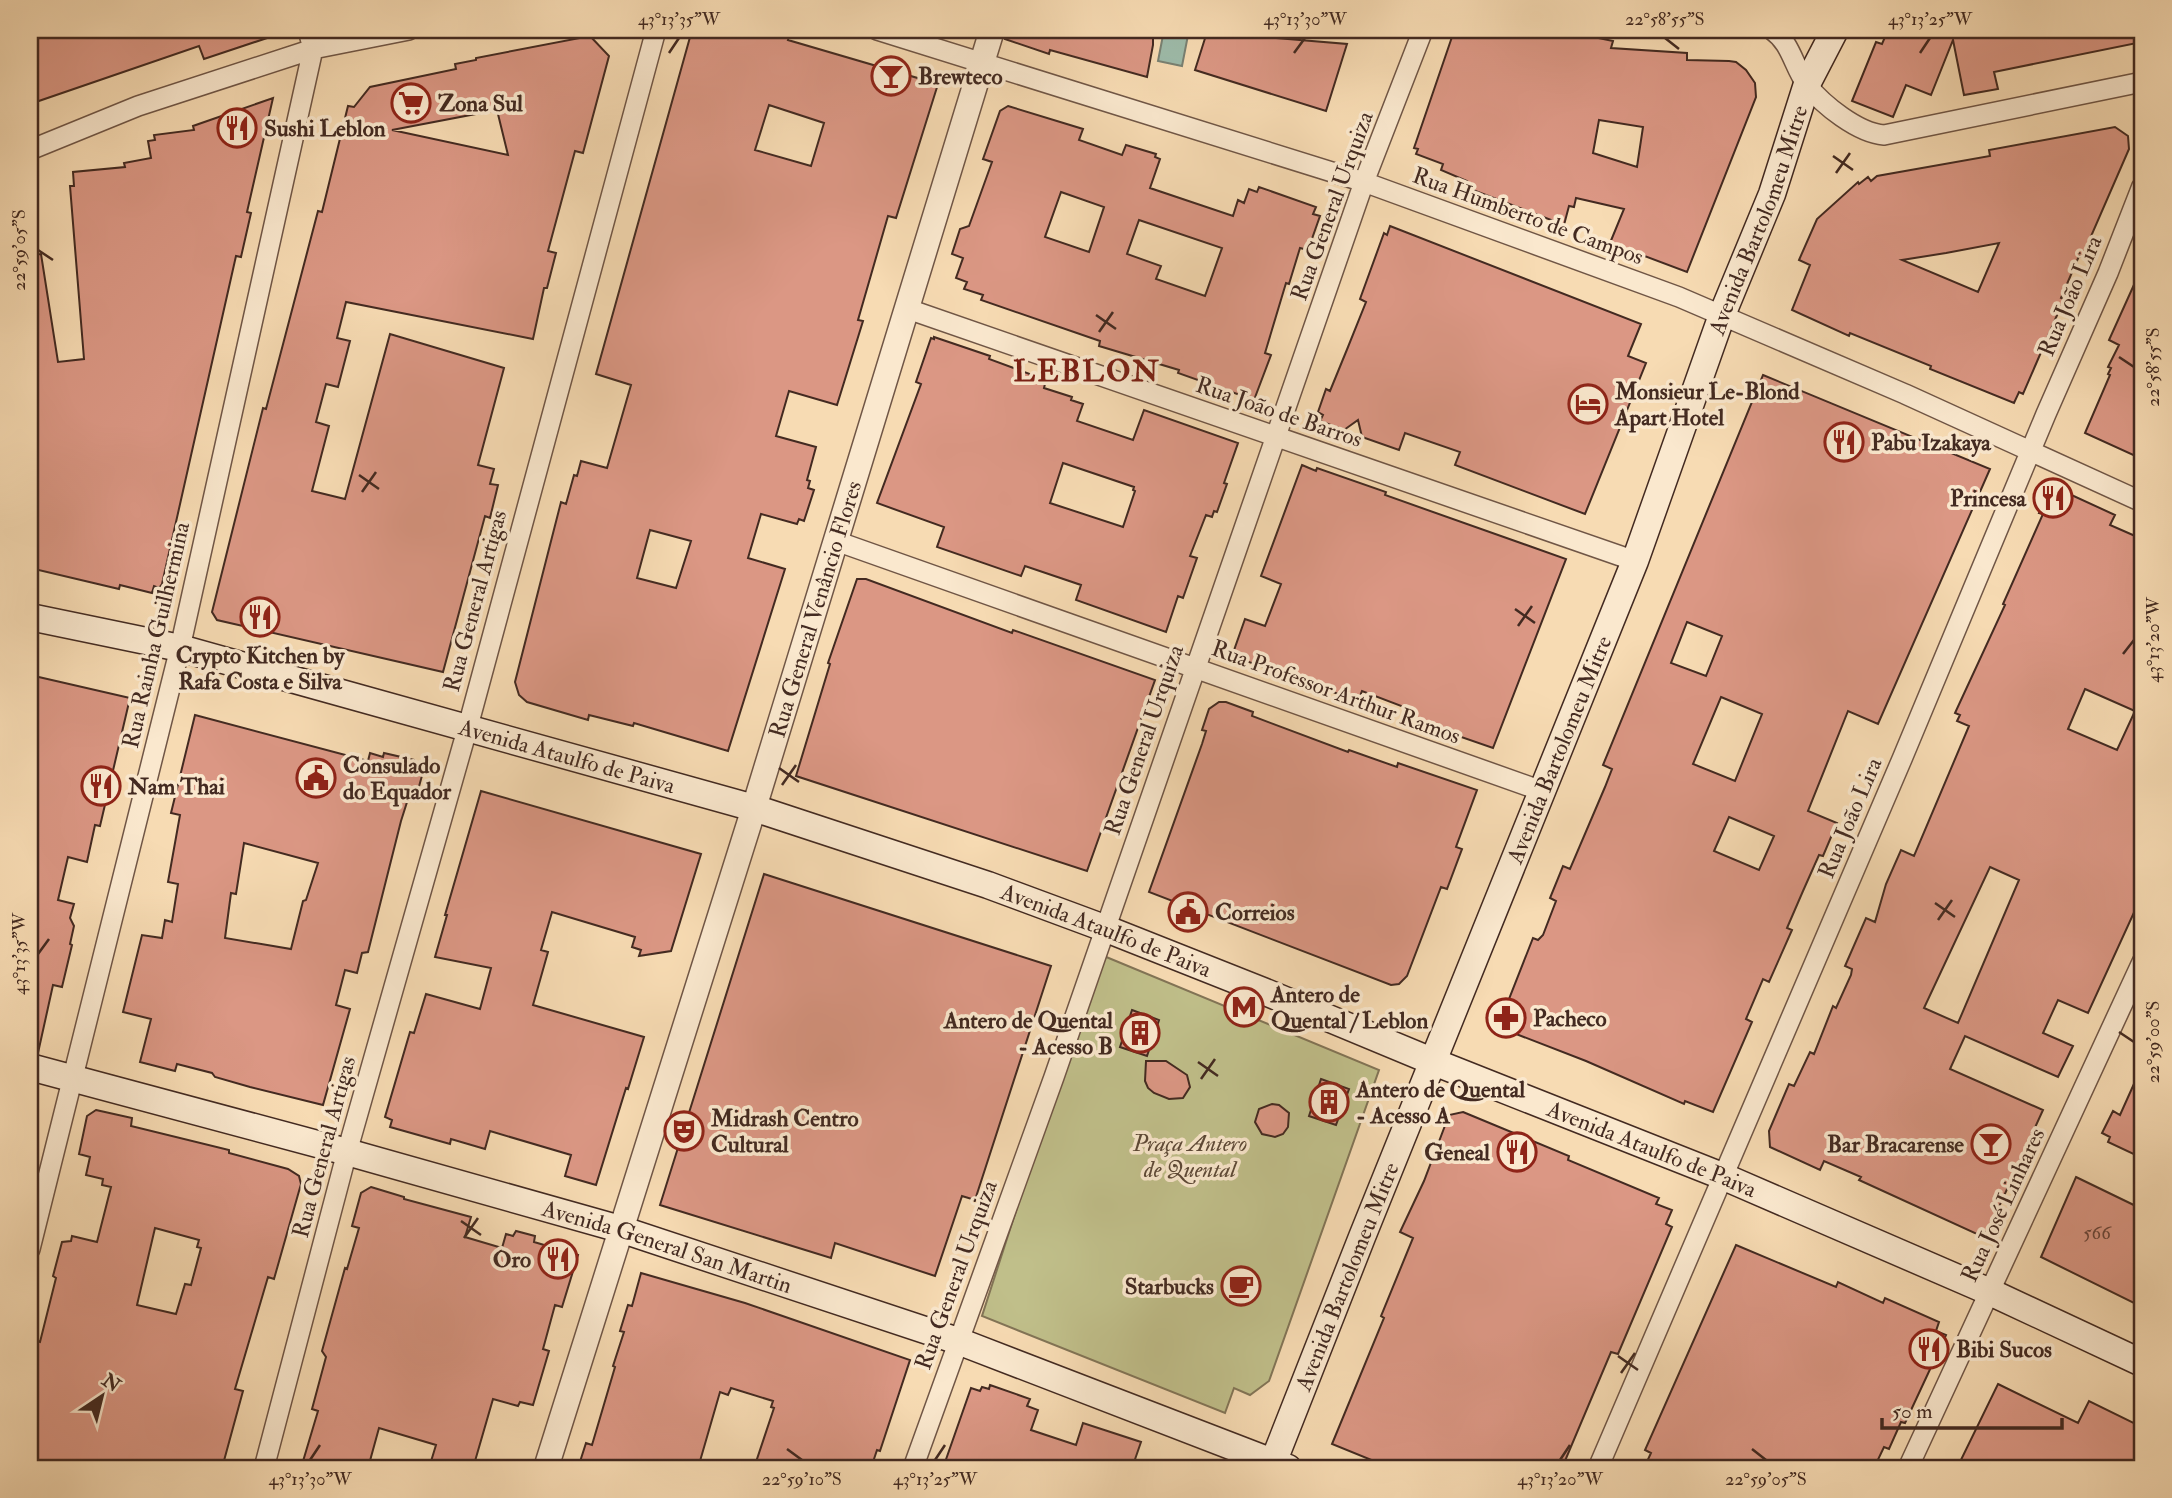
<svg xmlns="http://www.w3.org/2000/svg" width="2172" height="1498" font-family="'IM FELL Double Pica',serif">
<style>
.green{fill:#c0bf8a;stroke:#827456;stroke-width:2}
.water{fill:#9dbbaa;stroke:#798173;stroke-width:2}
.building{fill:#db9784;stroke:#432a21;stroke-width:2;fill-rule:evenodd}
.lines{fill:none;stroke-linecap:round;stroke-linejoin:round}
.minor-casing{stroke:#705646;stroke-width:22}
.tertiary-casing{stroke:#705646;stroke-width:27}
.secondary-casing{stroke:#432a21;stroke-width:29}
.minor{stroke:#fae8ce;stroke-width:19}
.tertiary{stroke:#fae8ce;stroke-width:24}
.secondary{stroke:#fae8ce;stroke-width:26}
.ticks{fill:none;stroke:#432a21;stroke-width:2.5}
.labels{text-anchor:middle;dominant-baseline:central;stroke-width:7;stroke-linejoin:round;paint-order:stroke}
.number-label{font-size:19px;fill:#69453a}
.poi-label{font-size:23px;font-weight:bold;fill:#432a21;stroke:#fae8ce;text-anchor:start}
.street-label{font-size:23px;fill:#432a21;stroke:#fae8ce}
.park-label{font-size:23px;font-style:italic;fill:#5c4836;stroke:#fae8ce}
.district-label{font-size:30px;font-weight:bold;letter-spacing:2px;fill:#7a1f14;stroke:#fae8ce}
.neatline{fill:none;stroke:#432a21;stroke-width:2.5}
.ticks-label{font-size:18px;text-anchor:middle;fill:#432a21}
</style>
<rect width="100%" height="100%" fill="#f7dbb3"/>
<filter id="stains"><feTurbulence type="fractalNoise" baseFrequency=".00286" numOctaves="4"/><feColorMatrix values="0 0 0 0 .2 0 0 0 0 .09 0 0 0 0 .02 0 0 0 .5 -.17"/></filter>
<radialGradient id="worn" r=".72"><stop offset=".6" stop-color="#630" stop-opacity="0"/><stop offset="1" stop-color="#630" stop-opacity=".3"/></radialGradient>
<path class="green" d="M1099 954 1379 1070 1269 1381 1250 1395 1234 1388 1225 1413 982 1316Z"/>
<path class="water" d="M1164 30H1189L1182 66 1158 61Z"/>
<path class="building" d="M30 30H281L282 33 204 59 199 46 30 104Z
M692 30H774L790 35 788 40 938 84 896 218 888 216 858 320 863 321 837 405 789 391 776 436 816 447 807 480 810 481 808 488 814 490 804 521 799 519 797 524 761 514 748 558 785 569 728 751 634 723 633 726 589 715 588 720 527 702 519 695 515 682 561 502 566 504 574 475 577 476 581 461 607 468 631 385 596 374ZM769 105 824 123 811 166 755 150ZM650 530 691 541 676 588 637 578Z
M1006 30H1153V45L1147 77 1050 50 1049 54 1005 39Z
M1457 30H1495L1536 38 1547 32 1579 34 1613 41 1611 48 1687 53V60L1729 61 1736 62 1746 70 1755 83 1756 97 1687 272 1610 243 1624 209 1576 198 1574 207 1569 206 1564 225 1465 187 1467 181 1441 170 1443 164 1416 154 1418 149 1414 148 1453 34ZM1599 120 1643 127 1637 167 1593 153Z
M1888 30H2142V42L1994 72 1998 89 1964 95 1953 40 1931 95 1906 85 1893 117 1852 101 1876 42 1882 44Z
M1207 32 1347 44 1326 111 1195 70Z
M590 36 609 56 583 153 575 151 548 251 556 253 547 288H544L533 339 346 302 337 338 350 341 338 387 326 384 316 422 329 426 312 491 345 499 390 334 504 368 478 465 494 469 490 484 498 485 490 518 485 516 443 672 217 620 212 612 263 408 266 409 318 211 322 212 348 106 354 107 370 87 456 69 455 64 476 60V58ZM497 110 508 155 392 130Z
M273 98 247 212 251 213 241 257 236 256 162 584 159 588 154 586 152 593 120 585 119 589 30 568V255L41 254 58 362 84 359 70 186H74L73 172 125 167 124 163 151 158 148 141 155 140 154 135 194 130 193 126Z
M1008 106 1083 129 1079 140 1122 155 1126 145 1156 154 1155 157 1160 159 1150 188 1233 216 1238 200 1244 203 1249 189 1257 192 1259 187 1316 207 1313 214 1320 216 1308 250 1300 248 1289 284 1286 283 1265 353 1271 355 1254 400 1178 373 1179 370 1099 346 1100 341 981 300 983 295 964 289 967 282 956 278 963 258 952 254 960 229 969 226 992 162 983 159 1000 111ZM1061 192 1104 207 1089 252 1045 237ZM1139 220 1222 248 1205 296 1156 279 1161 266 1127 254Z
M2115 127 2128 136 2129 149 2082 257 2079 256 2061 298 2064 299 2023 394 2019 392 2014 403 1930 369 1931 366 1850 333 1849 336 1792 310 1810 265 1799 260 1817 219 1858 182 1859 184 1868 177 1871 181 1877 176 1990 156 1989 150ZM1999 243 1978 292 1902 260 1946 253Z
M1390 226 1641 324 1628 356 1646 363 1585 514 1455 465 1460 452 1405 433 1399 450 1362 437 1358 420 1344 430 1320 421 1323 415 1318 412 1326 389 1330 391 1348 347 1366 302 1360 299 1384 233 1387 235Z
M2142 267V459L2085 433 2110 375 2108 374 2111 368 2108 367 2119 345 2109 340Z
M934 337 990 356 989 359 1046 380 1044 388 1072 397 1071 400 1083 404 1077 421 1133 440 1144 410 1238 443 1224 483 1227 484 1217 512 1214 511 1212 517 1206 515 1190 556 1197 558 1183 598 1178 596 1166 632 1076 600 1081 585 1025 566 1021 576 937 547 944 527 877 503 921 384 916 382 931 338 934 339ZM1063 463 1134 487 1133 490 1135 491 1123 527 1050 503Z
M1763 375 1990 469 1878 724 1848 711 1808 811 1837 823 1823 856 1819 855 1803 891 1787 928 1792 930 1769 982 1763 979 1746 1019 1752 1022 1713 1112 1685 1101 1684 1104 1586 1061 1498 1027 1533 938 1538 940 1543 935 1556 901 1550 898 1563 866 1570 869 1605 787 1612 769 1603 765ZM1687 622 1722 636 1706 676 1671 663ZM1721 697 1762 714 1735 781 1693 764ZM1729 817 1774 836 1759 870 1714 851Z
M1302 465 1316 471 1317 468 1386 492 1385 495 1566 559 1493 748 1409 719 1412 710 1362 691 1358 701 1232 656 1245 619 1265 626 1281 584 1261 576Z
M2057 491 2065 492 2115 515 2110 525 2142 539V895L2088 1013 2058 1000 2043 1033 2073 1046 2058 1077 1965 1036 1950 1069 2043 1110 1988 1231 1979 1235 1859 1180 1861 1177 1824 1161 1820 1170 1770 1147 1769 1131 1789 1084 1794 1086 1810 1052 1814 1054 1833 1006 1836 1008 1851 975 1852 969 1845 966 1866 918 1875 922 1886 884 1901 850 1914 856 1969 726 1957 721 1960 715 1955 713 2005 605 2003 604 2043 514 2039 513 2047 496ZM2085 689 2135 711 2117 750 2068 729ZM1990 867 2019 880 1958 1023 1924 1008Z
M857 579H866L1012 633 1013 630 1155 680 1087 871 796 776 830 664 828 663Z
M30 675 130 698 100 826 95 825 87 862 68 857 58 900 74 904 70 918 74 926 70 944 72 945 62 987 53 985 38 1053 30 1052Z
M1219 702H1226L1253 712 1252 716 1348 752 1349 750 1397 767 1398 763 1477 790 1456 847 1462 849 1447 889 1441 887 1407 976 1399 984 1391 985 1149 892 1202 744 1206 731 1202 730 1209 709Z
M195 715 368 761 370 753 383 757 384 753 414 760 423 772 415 801 408 799 401 821 368 952 362 953 357 973 345 970 336 1005 350 1009 323 1105 250 1087 215 1077 212 1073 177 1064 175 1071 140 1062 151 1019 123 1012 142 935 162 938 165 920 172 922 178 884 168 882 180 815 171 813ZM244 843 318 863 306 900 303 901 291 949 225 938 231 893 236 894Z
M481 791 701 854 671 951 639 956 641 950 632 947 635 937 552 912 541 950 548 952 533 1005 644 1037 628 1089 626 1088 596 1185 565 1176 571 1155 490 1131 485 1149 451 1139 450 1144 390 1127 392 1120 385 1117 410 1032 414 1033 426 994 480 1009 491 968 435 957 447 915H445Z
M764 874 1051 966 975 1200 962 1196 935 1276 835 1243 831 1258 660 1205Z
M1132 1010 1159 1020 1147 1056 1120 1047Z
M1146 1061H1166L1187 1075 1190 1087 1183 1098 1169 1099 1154 1093 1148 1088 1145 1081Z
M2142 1066V1158L2108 1142 2110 1137 2102 1133 2113 1111 2120 1115Z
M1321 1079 1349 1089 1336 1125 1309 1116Z
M1272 1104 1279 1105 1289 1113 1288 1127 1283 1134 1275 1137 1262 1134 1255 1122 1259 1109Z
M96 1110 132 1118 131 1126 229 1150V1153L288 1169 299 1176 301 1184 274 1279 268 1277 235 1389 243 1391 222 1468H30V1369L37 1341 40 1342 56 1278 53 1276 62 1242 71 1241 72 1236 97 1242 111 1187 102 1185 103 1179 86 1175 90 1157 79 1154 87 1116ZM155 1228 199 1240 197 1247 201 1248 191 1285 185 1284 176 1314 137 1305Z
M1463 1112 1569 1156 1568 1160 1659 1198 1656 1204 1672 1210 1666 1224 1672 1227 1618 1354 1611 1352 1562 1468H1391L1332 1444 1384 1318 1381 1316 1413 1238 1400 1232 1424 1181 1449 1115Z
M2076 1177 2142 1209V1307L2041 1257Z
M371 1187 404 1197V1199L471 1217 465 1237 502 1248 506 1234 513 1236 516 1231 535 1236 534 1242 578 1255 562 1307 555 1305 543 1349 549 1351 533 1405 520 1402 518 1406 493 1399 473 1468H429L436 1445 379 1428 368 1468H301L318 1411 312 1409 326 1357 322 1351 345 1268 347 1269 359 1228 352 1226 361 1193Z
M1736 1245 1836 1287 1838 1282 1883 1303 1885 1298 1939 1322 1936 1331 1946 1335 1905 1423 1901 1422 1889 1449 1884 1447 1874 1468H1644L1651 1453 1645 1450Z
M641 1273 745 1303 910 1360 880 1451 877 1450 871 1468H754L774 1408 771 1407 773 1401 731 1388 728 1395 720 1392 698 1468H578L586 1443 592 1445 615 1367 613 1366 624 1332 620 1331 628 1305 632 1306Z
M1998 1384 2078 1423 2089 1401 2142 1427V1468H1957Z
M990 1385 1030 1399 1027 1406 1038 1410 1031 1430 1076 1445 1083 1423 1141 1442 1132 1468H943L971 1388 980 1391 982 1387 989 1389Z"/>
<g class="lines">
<g class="minor-casing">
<path id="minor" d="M877 30 1364 182 1679 297 1905 394 2142 502
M1772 30C1792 44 1793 66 1807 85 1823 105 1858 133 1884 135L2142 82
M30 150 138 106 313 49 409 30
M908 309 1635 561
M836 541 1542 791
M30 1249 180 648 313 49 308 30
M264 1468 347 1152 467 730 656 30
M913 1468 1054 1077 1364 182 1423 30
M1598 1468 1902 759 2046 414 2108 273 2142 186
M1908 1468 2142 962"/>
</g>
<g class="tertiary-casing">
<g id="tertiary">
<path id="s1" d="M546 1468 754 808 992 30"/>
</g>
</g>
<g class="secondary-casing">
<g id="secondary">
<path id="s2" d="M30 617 180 648 754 808 988 885 1104 928 1263 991 1434 1062 1722 1176 1990 1292 2142 1363"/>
<path id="s3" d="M30 1067 347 1152 620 1229 958 1341 1288 1468"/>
<path id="s4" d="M1271 1468 1362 1237 1635 561 1722 315 1772 194 1807 84 1835 30"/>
</g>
</g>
<use href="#minor" class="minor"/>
<use href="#tertiary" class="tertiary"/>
<use href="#secondary" class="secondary"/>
</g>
<path class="ticks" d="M1665 38 1679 49M669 53 679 38M1294 53 1305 38M1920 53 1930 38M1833 156 1853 170M1836 173 1850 153M38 250 53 260M1096 315 1116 329M1099 332 1113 312M2119 357 2134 367M359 475 379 489M362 492 376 472M1515 609 1535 623M1518 626 1532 606M2123 654 2134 640M779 768 799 782M782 785 796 765M1935 903 1955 917M1938 920 1952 900M38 954 49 939M2119 1032 2134 1042M1198 1062 1218 1076M1201 1079 1215 1059M461 1221 481 1235M464 1238 478 1218M1618 1356 1638 1370M1621 1373 1635 1353M787 1449 802 1460M1752 1449 1766 1460M310 1460 320 1445M935 1460 945 1445M1560 1460 1570 1445"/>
<defs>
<g id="bar-ring" transform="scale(2.0125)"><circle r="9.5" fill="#fae8ce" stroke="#8f2418" stroke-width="1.5"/><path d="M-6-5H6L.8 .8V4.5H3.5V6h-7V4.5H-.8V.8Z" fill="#8f2418"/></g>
<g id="supermarket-ring" transform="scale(2.0125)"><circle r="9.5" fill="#fae8ce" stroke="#8f2418" stroke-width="1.5"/><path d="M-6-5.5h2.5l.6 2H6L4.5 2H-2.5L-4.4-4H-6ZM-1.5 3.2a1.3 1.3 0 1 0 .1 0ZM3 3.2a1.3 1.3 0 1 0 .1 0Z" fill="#8f2418"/></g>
<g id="restaurant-ring" transform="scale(2.0125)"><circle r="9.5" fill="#fae8ce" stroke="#8f2418" stroke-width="1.5"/><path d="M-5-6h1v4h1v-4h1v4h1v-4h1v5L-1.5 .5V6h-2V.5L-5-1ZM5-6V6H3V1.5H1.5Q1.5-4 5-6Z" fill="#8f2418"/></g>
<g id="hotel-ring" transform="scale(2.0125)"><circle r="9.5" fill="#fae8ce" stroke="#8f2418" stroke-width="1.5"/><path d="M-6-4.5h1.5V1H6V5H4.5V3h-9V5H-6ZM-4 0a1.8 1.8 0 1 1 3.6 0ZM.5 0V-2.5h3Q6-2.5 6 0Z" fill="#8f2418"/></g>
<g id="civic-ring" transform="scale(2.0125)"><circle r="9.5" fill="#fae8ce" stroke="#8f2418" stroke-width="1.5"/><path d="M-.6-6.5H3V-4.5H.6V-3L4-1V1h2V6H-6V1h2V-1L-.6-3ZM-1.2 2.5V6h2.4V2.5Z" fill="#8f2418"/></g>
<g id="metro-ring" transform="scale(2.0125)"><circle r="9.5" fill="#fae8ce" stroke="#8f2418" stroke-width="1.5"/><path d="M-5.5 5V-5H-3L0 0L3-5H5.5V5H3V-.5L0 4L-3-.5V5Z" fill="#8f2418"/></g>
<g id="pharmacy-ring" transform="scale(2.0125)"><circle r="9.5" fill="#fae8ce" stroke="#8f2418" stroke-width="1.5"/><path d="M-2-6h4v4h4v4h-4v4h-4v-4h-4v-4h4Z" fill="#8f2418"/></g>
<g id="building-ring" transform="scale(2.0125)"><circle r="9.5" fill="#fae8ce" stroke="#8f2418" stroke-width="1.5"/><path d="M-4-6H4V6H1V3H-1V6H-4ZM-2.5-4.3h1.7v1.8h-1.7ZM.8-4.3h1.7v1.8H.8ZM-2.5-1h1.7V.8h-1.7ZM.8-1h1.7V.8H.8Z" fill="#8f2418"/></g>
<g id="theatre-ring" transform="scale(2.0125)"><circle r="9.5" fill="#fae8ce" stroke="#8f2418" stroke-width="1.5"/><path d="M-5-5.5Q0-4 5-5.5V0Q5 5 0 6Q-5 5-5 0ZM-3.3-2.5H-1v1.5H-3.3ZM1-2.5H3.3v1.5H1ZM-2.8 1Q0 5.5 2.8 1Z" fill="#8f2418"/></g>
<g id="cafe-ring" transform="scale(2.0125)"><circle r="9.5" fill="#fae8ce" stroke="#8f2418" stroke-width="1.5"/><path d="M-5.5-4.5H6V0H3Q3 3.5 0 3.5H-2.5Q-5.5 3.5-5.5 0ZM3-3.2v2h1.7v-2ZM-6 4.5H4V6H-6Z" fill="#8f2418"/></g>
</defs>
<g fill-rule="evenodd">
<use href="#bar-ring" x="891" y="76"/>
<use href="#supermarket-ring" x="411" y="103"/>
<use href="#restaurant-ring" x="237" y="128"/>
<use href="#hotel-ring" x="1588" y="404"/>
<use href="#restaurant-ring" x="1844" y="442"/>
<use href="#restaurant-ring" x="2053" y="498"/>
<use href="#restaurant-ring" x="260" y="617"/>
<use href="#civic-ring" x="316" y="778"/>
<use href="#restaurant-ring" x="101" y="786"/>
<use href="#civic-ring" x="1188" y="912"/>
<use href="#metro-ring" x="1244" y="1007"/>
<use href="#pharmacy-ring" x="1506" y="1018"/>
<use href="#building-ring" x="1140" y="1033"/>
<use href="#building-ring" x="1329" y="1102"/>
<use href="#theatre-ring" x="684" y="1131"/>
<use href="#bar-ring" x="1991" y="1144"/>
<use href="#restaurant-ring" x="1517" y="1152"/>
<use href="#restaurant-ring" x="558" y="1259"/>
<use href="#cafe-ring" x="1241" y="1286"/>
<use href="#restaurant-ring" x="1929" y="1349"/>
</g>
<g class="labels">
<g class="number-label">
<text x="2097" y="1233">566</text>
</g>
<g class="poi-label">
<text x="918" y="76">Brewteco</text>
<text x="438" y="103">Zona Sul</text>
<text x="264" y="128">Sushi Leblon</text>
<text x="1615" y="391">Monsieur Le-Blond<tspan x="1615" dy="26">Apart Hotel</tspan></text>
<text x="1871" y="442">Pabu Izakaya</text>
<text x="2026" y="498" text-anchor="end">Princesa</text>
<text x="260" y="655" text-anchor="middle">Crypto Kitchen by<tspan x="260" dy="26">Rafa Costa e Silva</tspan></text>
<text x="343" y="765">Consulado<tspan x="343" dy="26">do Equador</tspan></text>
<text x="128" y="786">Nam Thai</text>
<text x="1215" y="912">Correios</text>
<text x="1271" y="994">Antero de<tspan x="1271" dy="26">Quental / Leblon</tspan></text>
<text x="1533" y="1018">Pacheco</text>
<text x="1113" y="1020" text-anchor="end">Antero de Quental<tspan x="1113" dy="26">- Acesso B</tspan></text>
<text x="1356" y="1089">Antero de Quental<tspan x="1356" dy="26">- Acesso A</tspan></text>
<text x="711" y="1118">Midrash Centro<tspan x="711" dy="26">Cultural</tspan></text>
<text x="1964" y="1144" text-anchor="end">Bar Bracarense</text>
<text x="1490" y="1152" text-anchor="end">Geneal</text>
<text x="531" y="1259" text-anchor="end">Oro</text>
<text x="1214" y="1286" text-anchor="end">Starbucks</text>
<text x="1956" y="1349">Bibi Sucos</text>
</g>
<g class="street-label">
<text transform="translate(1332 206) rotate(-70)">Rua General Urquiza</text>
<text transform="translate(1528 216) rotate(20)">Rua Humberto de Campos</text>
<text stroke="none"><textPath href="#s4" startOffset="1340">Avenida Bartolomeu Mitre</textPath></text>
<text transform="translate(2070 296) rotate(-67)">Rua João Lira</text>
<text transform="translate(1279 412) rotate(19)">Rua João de Barros</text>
<text transform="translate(475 601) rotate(-75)">Rua General Artigas</text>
<text stroke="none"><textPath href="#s1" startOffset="900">Rua General Venâncio Flores</textPath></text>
<text transform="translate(156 635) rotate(-77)">Rua Rainha Guilhermina</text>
<text transform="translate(1336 692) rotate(20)">Rua Professor Arthur Ramos</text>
<text transform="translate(1144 740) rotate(-71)">Rua General Urquiza</text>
<text stroke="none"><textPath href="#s4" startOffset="774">Avenida Bartolomeu Mitre</textPath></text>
<text stroke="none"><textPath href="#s2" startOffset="555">Avenida Ataulfo de Paiva</textPath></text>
<text transform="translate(1850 818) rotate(-67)">Rua João Lira</text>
<text stroke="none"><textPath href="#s2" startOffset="1122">Avenida Ataulfo de Paiva</textPath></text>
<text transform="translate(324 1147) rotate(-75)">Rua General Artigas</text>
<text stroke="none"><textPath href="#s2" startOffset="1710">Avenida Ataulfo de Paiva</textPath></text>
<text transform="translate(2003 1205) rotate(-65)">Rua José Linhares</text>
<text stroke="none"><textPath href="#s3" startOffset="662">Avenida General San Martin</textPath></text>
<text transform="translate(956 1275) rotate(-70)">Rua General Urquiza</text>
<text stroke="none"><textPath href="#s4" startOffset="206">Avenida Bartolomeu Mitre</textPath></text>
</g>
<g class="park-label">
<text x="1190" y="1143">Praça Antero<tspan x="1190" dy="26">de Quental</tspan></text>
</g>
<g class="district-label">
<text x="1087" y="371">LEBLON</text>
</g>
</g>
<rect width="2172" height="1498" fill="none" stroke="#f7dbb3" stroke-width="77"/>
<g transform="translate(102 1396) rotate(35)" stroke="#fae8ce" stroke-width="5" paint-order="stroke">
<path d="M0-5L12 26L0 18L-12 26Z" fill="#432a21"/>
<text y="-10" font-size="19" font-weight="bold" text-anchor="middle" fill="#432a21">N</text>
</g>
<path d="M1882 1418v10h180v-10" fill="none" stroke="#432a21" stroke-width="3.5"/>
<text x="1892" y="1418" font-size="21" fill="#432a21" stroke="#fae8ce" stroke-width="5" paint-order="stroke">50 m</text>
<rect x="38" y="38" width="2096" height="1422" class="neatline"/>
<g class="ticks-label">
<text x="679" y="25">43°13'35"W</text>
<text x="1305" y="25">43°13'30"W</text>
<text x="1665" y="25">22°58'55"S</text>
<text x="1930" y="25">43°13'25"W</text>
<text transform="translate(19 250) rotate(-90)" y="6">22°59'05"S</text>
<text transform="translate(2153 367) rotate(-90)" y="6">22°58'55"S</text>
<text transform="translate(2153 640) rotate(-90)" y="6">43°13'20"W</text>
<text transform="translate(19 954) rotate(-90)" y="6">43°13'35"W</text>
<text transform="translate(2153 1042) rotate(-90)" y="6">22°59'00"S</text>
<text x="310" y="1485">43°13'30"W</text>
<text x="802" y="1485">22°59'10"S</text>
<text x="935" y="1485">43°13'25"W</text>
<text x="1560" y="1485">43°13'20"W</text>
<text x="1766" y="1485">22°59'05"S</text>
</g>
<rect width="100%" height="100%" filter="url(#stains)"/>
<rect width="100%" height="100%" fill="url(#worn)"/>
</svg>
